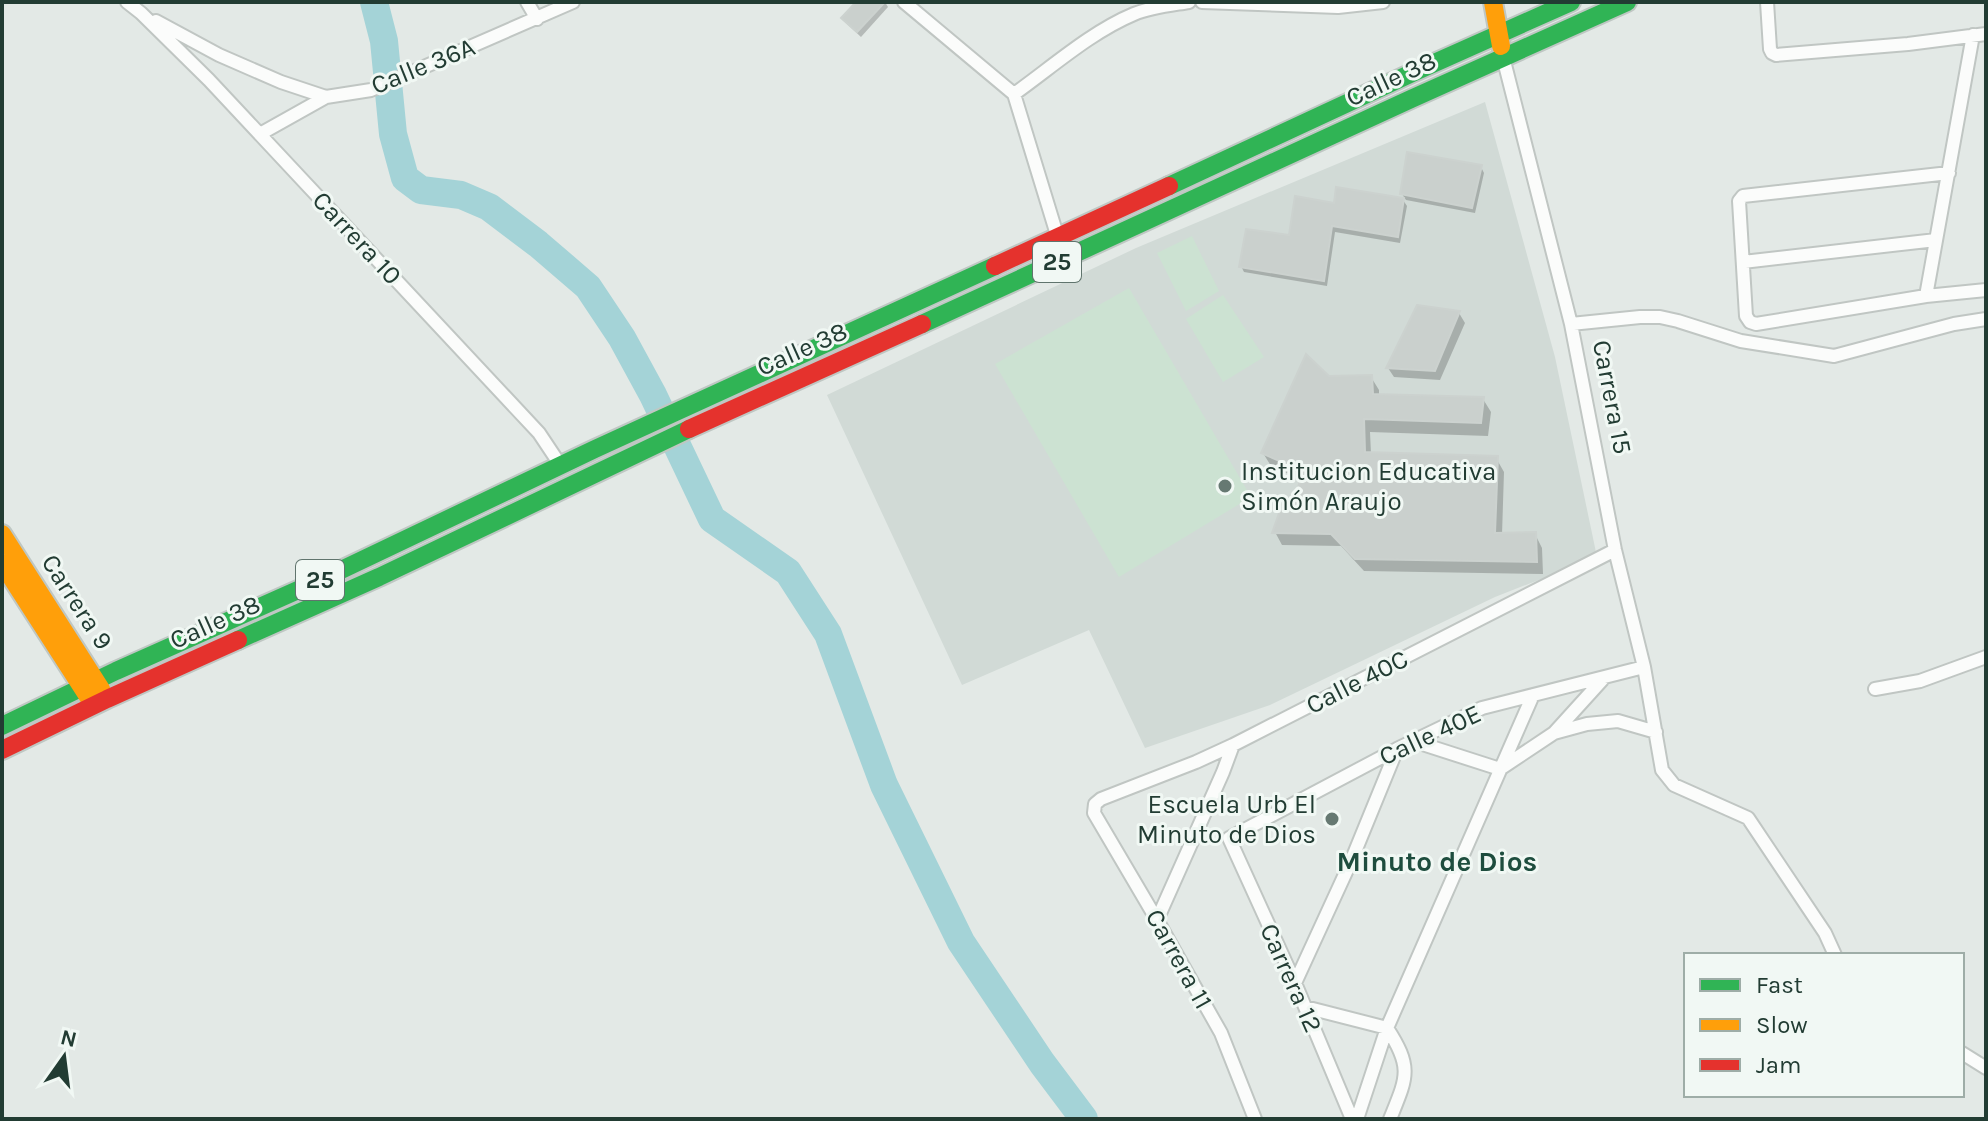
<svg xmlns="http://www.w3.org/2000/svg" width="1988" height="1121" font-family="Karla,sans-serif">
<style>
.built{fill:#d1dad6}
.green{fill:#cce2d2}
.shadow{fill:#0003}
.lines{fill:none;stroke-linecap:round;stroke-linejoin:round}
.river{stroke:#a4d3d7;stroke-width:28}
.building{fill:#cad0cd;stroke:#ccd2cf;stroke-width:2}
.street-casing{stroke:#c0c6c3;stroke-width:16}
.fast-casing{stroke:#bfc7c3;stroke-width:22}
.slow-casing{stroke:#bfc7c3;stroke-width:22}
.jam-casing{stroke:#bfc7c3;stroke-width:22}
.street{stroke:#fbfcfb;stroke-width:12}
.fast{stroke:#30b455;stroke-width:18}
.slow{stroke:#ff9f0a;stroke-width:18}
.jam{stroke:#e5322d;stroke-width:18}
.poi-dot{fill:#667972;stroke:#f1f8f4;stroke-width:3}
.labels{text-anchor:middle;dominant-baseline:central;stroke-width:6;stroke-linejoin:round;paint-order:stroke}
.shield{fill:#f1f8f4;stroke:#60746d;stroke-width:2}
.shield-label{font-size:24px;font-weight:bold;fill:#223c33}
.street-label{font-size:26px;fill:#223c33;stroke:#f1f8f4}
.poi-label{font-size:26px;fill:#223c33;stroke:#f1f8f4;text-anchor:start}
.neighbourhood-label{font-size:28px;font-weight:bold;fill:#1e4d3e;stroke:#f1f8f4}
</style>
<rect width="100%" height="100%" fill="#e3e9e6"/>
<path class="built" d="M1485 102 1555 357 1597 557 1495 597 1270 705 1145 748 1089 630 962 685 827 395 1136 248Z"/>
<path class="green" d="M1192 236 1219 291 1186 311 1157 253Z
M1129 288 1251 497 1119 577 995 364Z
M1223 295 1264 357 1223 382 1186 319Z"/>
<path class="shadow" d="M859 2H885L888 7 861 37 847 24 844 18Z
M1481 167 1484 173 1475 213 1406 200 1402 194Z
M1403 200 1407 206 1400 243 1335 232 1327 286 1244 272 1241 266 1290 237 1336 205Z
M1418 307 1459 313 1465 323 1440 380 1394 377 1388 368Z
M1371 377 1379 390V396L1483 399 1491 412 1488 436 1370 432 1371 454 1496 458 1504 472 1502 535 1535 534 1542 548 1543 574 1364 571 1341 546 1282 545 1275 532 1297 498 1303 480 1271 466 1263 453 1328 378Z"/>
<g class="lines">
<path class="river" d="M374 2 384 41 393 134 405 178 421 190 461 195 489 207 538 244 588 287 622 338 653 395 712 519 788 572 828 634 884 785 961 942 1042 1063 1084 1119"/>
</g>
<path class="building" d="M856 2H885L857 32 841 18Z
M1407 152 1482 165 1472 208 1400 194Z
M1336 187 1404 198 1398 237 1332 226 1324 281 1239 267 1246 229 1289 235 1295 196 1334 203Z
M1417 305 1460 311 1435 371 1386 368Z
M1306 354 1329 376 1372 375 1373 394 1484 397 1481 423 1364 419 1365 452 1498 456 1495 533 1536 532 1537 562 1355 559 1331 534 1272 533 1284 499 1295 497 1303 471 1261 453Z"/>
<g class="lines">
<g class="street-casing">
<path id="street" d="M127 2 141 13 209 80 539 433 561 466
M527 2 537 19
M904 2 1014 94 1058 238
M1202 2 1338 7 1383 2
M1767 2 1770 49 1772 53 1776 55 1908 44 1986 34
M156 21 219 55 281 82 326 97 371 90 573 2
M1973 35 1926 296 1986 290
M1503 57 1571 324 1615 550 1644 667 1662 770 1674 785 1748 818 1825 933 1835 955
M1014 94C1052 67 1091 32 1134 14 1151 7 1171 5 1189 2
M260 134 326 97
M1743 262 1936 240
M1926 296 1756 324 1750 322 1746 316 1739 201 1743 196 1949 173
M1571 324 1640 317H1660L1678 321 1741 341 1834 356 1954 324 1986 319
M1875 689 1920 681 1986 657
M1554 733 1603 679
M1413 741 1500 769 1554 733 1587 724 1618 721 1656 732
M1157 920 1223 772 1233 745
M1295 983 1352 859 1397 749
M1305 1007 1387 1028C1413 1068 1407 1077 1390 1119
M1962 1053 1986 1068
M1255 1119 1221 1033 1157 920 1094 813 1095 804 1101 799 1196 762 1233 745 1615 550
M1352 1119 1295 983 1229 838 1397 749 1482 708 1644 667
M1357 1119 1387 1028 1533 695"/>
</g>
<g class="fast-casing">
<path id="fast" d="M1169 186 1412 73 1571 2
M922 324 1411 99 1627 2
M238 640 379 577 689 429
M2 726 116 671 316 582 595 449 995 266"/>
</g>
<g class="slow-casing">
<path id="slow" d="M1493 2 1501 46
M2 534 101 689
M2 563 89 698"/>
</g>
<g class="jam-casing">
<path id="jam" d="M995 266 1169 186
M689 429 922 324
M2 750 107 699 238 640"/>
</g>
<use href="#street" class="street"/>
<use href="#fast" class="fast"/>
<use href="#slow" class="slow"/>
<use href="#jam" class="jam"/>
</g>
<g class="poi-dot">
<circle cx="1225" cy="486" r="8"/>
<circle cx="1332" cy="819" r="8"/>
</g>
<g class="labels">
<g class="shield">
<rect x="1033" y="242" width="48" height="40" rx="6"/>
<rect x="296" y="560" width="48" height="40" rx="6"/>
</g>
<g class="shield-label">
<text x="1057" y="262">25</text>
<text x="320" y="580">25</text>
</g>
<g class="street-label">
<text transform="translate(423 66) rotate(-22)">Calle 36A</text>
<text transform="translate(1391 79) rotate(-25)">Calle 38</text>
<text transform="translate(357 238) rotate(47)">Carrera 10</text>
<text transform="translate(802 349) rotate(-24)">Calle 38</text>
<text transform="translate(1612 397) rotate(79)">Carrera 15</text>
<text transform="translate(77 602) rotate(57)">Carrera 9</text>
<text transform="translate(215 622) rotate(-24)">Calle 38</text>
<text transform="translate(1357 682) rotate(-27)">Calle 40C</text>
<text transform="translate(1430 735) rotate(-25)">Calle 40E</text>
<text transform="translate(1179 959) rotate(61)">Carrera 11</text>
<text transform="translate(1291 978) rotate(66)">Carrera 12</text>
</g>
<g class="poi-label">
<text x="1241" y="471">Institucion Educativa<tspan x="1241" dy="30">Simón Araujo</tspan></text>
<text x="1316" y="804" text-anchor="end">Escuela Urb El<tspan x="1316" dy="30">Minuto de Dios</tspan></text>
</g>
<g class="neighbourhood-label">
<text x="1437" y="861">Minuto de Dios</text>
</g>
</g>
<rect width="1988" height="1121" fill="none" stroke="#223c33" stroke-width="8"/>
<rect x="1684" y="953" width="280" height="144" fill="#f1f8f4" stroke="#9eada7" stroke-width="2"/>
<rect x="1700" y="979" width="40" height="12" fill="#30b455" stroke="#9eada7" stroke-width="2"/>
<text x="1756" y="993" font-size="24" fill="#223c33">Fast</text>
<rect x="1700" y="1019" width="40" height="12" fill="#ff9f0a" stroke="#9eada7" stroke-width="2"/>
<text x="1756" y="1033" font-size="24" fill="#223c33">Slow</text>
<rect x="1700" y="1059" width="40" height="12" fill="#e5322d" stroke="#9eada7" stroke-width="2"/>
<text x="1756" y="1073" font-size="24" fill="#223c33">Jam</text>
<g transform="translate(64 1057) rotate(14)" stroke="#f1f8f4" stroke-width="6" paint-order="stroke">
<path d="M0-6L14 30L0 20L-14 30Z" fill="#223c33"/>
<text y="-12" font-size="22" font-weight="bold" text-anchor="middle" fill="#223c33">N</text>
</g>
</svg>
